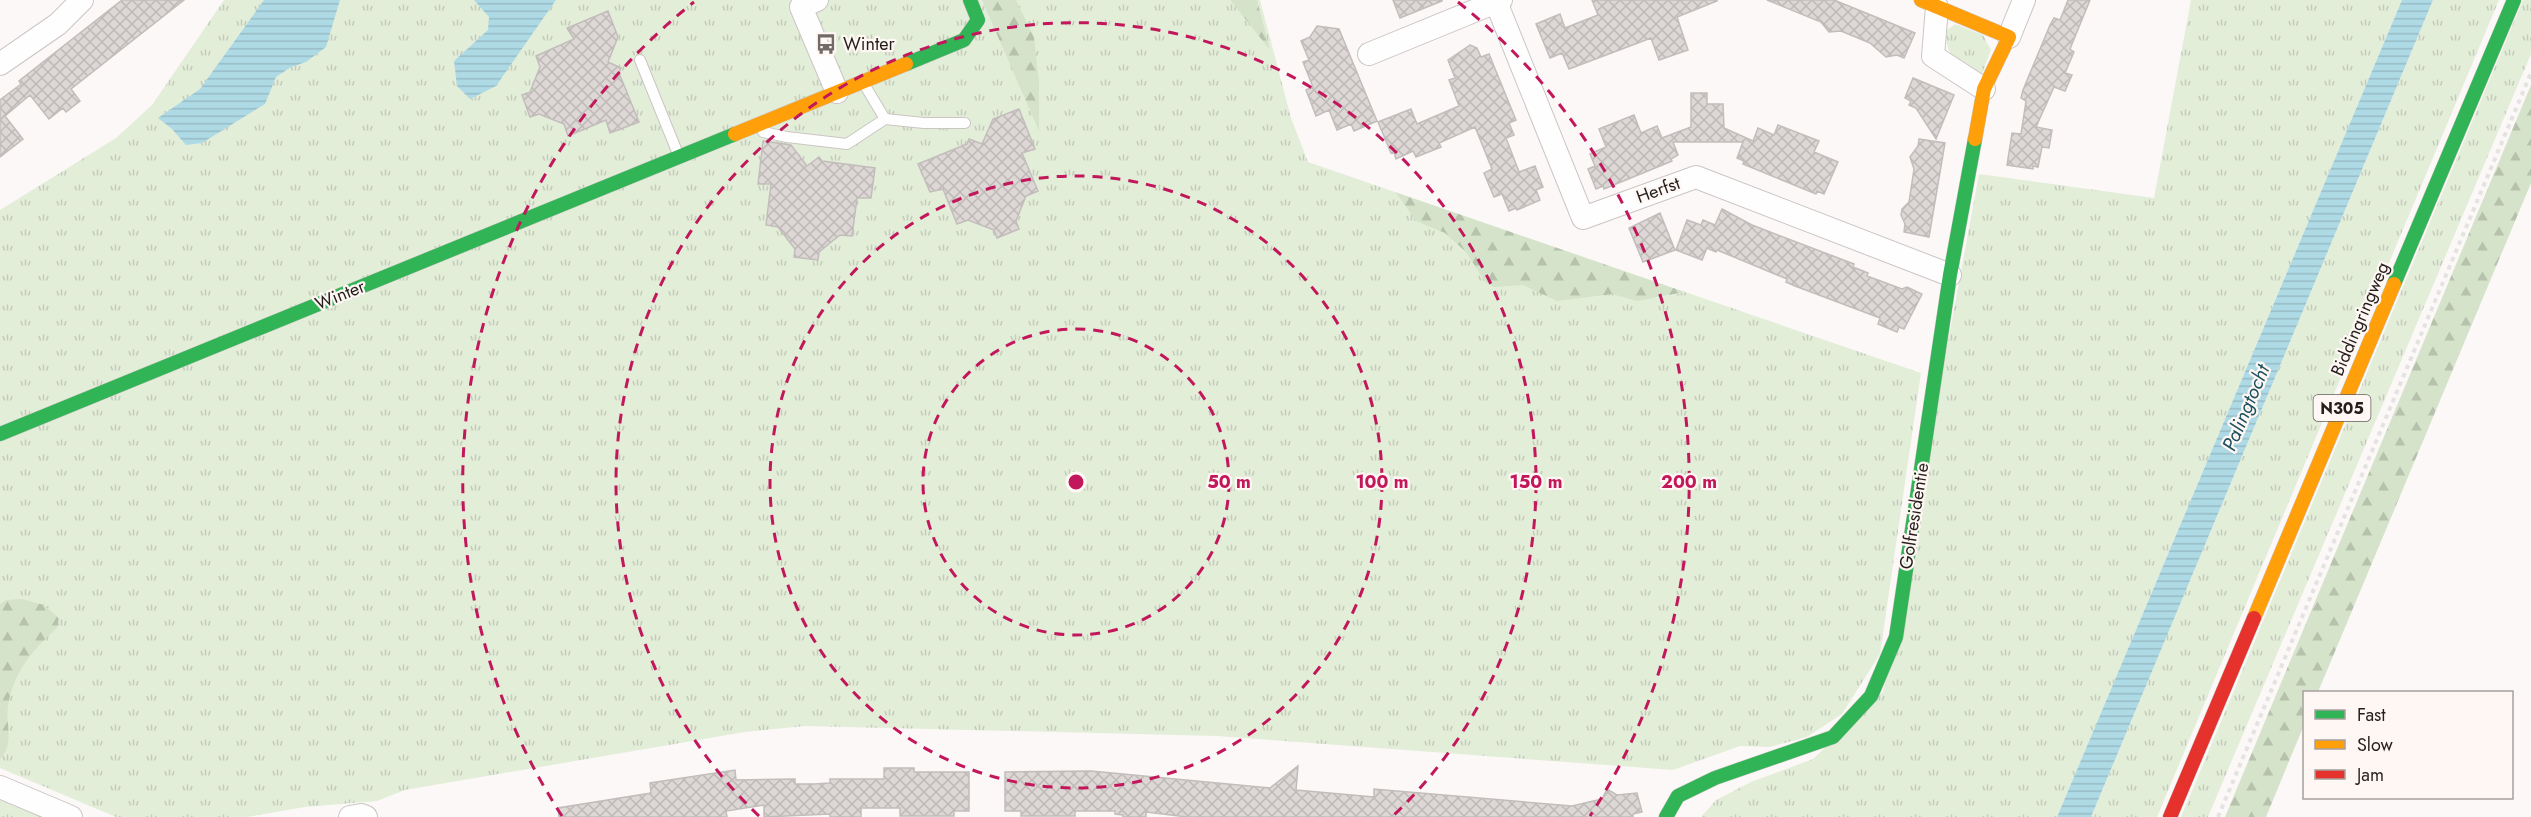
<svg xmlns="http://www.w3.org/2000/svg" width="2531" height="817" font-family="Jost,sans-serif">
<style>
.grass{fill:url(#grass-tufts)}
.forest{fill:url(#forest-firs)}
.water{fill:url(#water-rules)}
.building{fill:url(#building-cross-hatch);stroke:#c2bdbb;stroke-width:1.5}
.lines{fill:none;stroke-linecap:round;stroke-linejoin:round}
.lane-casing{stroke:#cbc5c4;stroke-width:12}
.street-casing{stroke:#cbc5c4;stroke-width:24}
.fast-casing{stroke:#cbc5c4;stroke-width:15}
.slow-casing{stroke:#cbc5c4;stroke-width:15}
.jam-casing{stroke:#cbc5c4;stroke-width:15}
.path{stroke:#e4e3e2;stroke-width:4;stroke-dasharray:4.5 4.5;stroke-linecap:butt}
.lane{stroke:#fffefe;stroke-width:10}
.street{stroke:#fffefe;stroke-width:22}
.fast{stroke:#30b455;stroke-width:14}
.slow{stroke:#ff9f0a;stroke-width:14}
.jam{stroke:#e5322d;stroke-width:14}
.ring{fill:none;stroke:#c2185b;stroke-width:3;stroke-dasharray:10 8}
.labels{text-anchor:middle;dominant-baseline:central;stroke-width:4.5;stroke-linejoin:round;paint-order:stroke}
.shield{fill:#fff7f4;stroke:#665f5c;stroke-width:1.5}
.shield-label{font-size:16px;font-weight:bold;fill:#241e1b}
.poi-label{font-size:18px;fill:#241e1b;stroke:#fff7f4;text-anchor:start}
.street-label{font-size:18px;fill:#241e1b;stroke:#fff7f4}
.water-label{font-size:20px;font-style:italic;fill:#1c525f;stroke:#fff7f4}
.centre{fill:#c2185b;stroke:#fff7f4;stroke-width:3}
.ring-label{font-size:18px;text-anchor:middle;font-weight:bold;fill:#c2185b;stroke:#fff7f4;stroke-width:4.5;stroke-linejoin:round;paint-order:stroke}
</style>
<defs>
<pattern id="grass-tufts" width="24" height="20" patternUnits="userSpaceOnUse" patternTransform="scale(1.5)"><rect width="24" height="20" fill="#e3eed9"/><path d="M3 7l-1-3M5 7V3M7 7l1-3M15 17l-1-3M17 17v-4M19 17l1-3" fill="none" stroke="#c3ccba"/></pattern>
<pattern id="forest-firs" width="22" height="20" patternUnits="userSpaceOnUse" patternTransform="scale(1.5)"><rect width="22" height="20" fill="#d4e3c9"/><path d="M5 1l3.5 6h-7zM16 11l3.5 6h-7z" fill="#b6c2ac"/></pattern>
<pattern id="water-rules" width="6" height="5" patternUnits="userSpaceOnUse" patternTransform="scale(1.5)"><rect width="6" height="5" fill="#aedae6"/><path d="M0 2.5h6" fill="none" stroke="#96bbc5"/></pattern>
<pattern id="building-cross-hatch" width="8" height="8" patternUnits="userSpaceOnUse" patternTransform="scale(1.5)"><rect width="8" height="8" fill="#ddd8d5"/><path d="M0 0l8 8M0 8l8-8" fill="none" stroke="#beb9b6"/></pattern>
</defs>
<rect width="100%" height="100%" fill="#fcf8f7"/>
<path class="grass" d="M224 0H1260L1291 118 1308 162 1395 192 1410 213 1656 298 1685 292 1921 373 1880 654 1842 714 1807 737 1770 747 1740 746 1673 770 1217 736 805 726 745 732 405 790 377 801 305 807 247 817H116L0 768V210L116 138 152 105Z
M2191 0H2402L2057 817H1701L1716 800 1751 782 1813 759 1883 692 1979 174 2154 198Z
M2433 0H2499L2157 817H2091Z
M2523 0H2531V54L2208 817H2181Z
M1955 24 1983 35 1991 50 1981 77C1960 64 1945 59 1946 31Z
M0 796 50 817H0Z"/>
<path class="forest" d="M982 0H1016L1034 37 1039 83V131Z
M1231 0H1257L1270 50 1231 1Z
M2531 85V183L2318 692H2304V725L2266 817H2225Z
M1395 192 1685 292 1637 301 1612 294 1557 301 1523 285 1494 287 1485 282 1466 252 1445 233 1416 221Z
M22 599 44 605 59 618 57 628C33 649 13 673 8 706 5 724 15 745 0 759V604L6 600Z"/>
<path class="water" d="M264 0H340L326 47 306 62 291 67 276 77 265 104 202 143 186 145 172 129 158 118 200 89Z
M474 0H556L496 86 470 99 457 86 454 61 488 30 489 17Z
M2402 0H2433L2091 817H2057Z"/>
<path class="building" d="M122 0H184L71 89 80 101 66 112 63 108 49 119 30 95 5 116 23 139 0 157V100L21 84 19 81Z
M1393 0H1442V1L1400 18Z
M1592 0H1717V1L1677 17 1688 50 1659 60 1651 38 1569 69 1562 53 1550 58 1536 24 1560 14 1565 28 1598 15Z
M1767 0H1834L1915 33 1904 58 1897 55 1886 57 1870 43 1841 31 1829 32 1821 22Z
M2068 0H2090L2070 49 2074 52 2065 73 2072 75 2065 91 2054 87 2036 127 2052 130 2049 148 2042 147 2038 167 2033 166V169L2007 165 2012 133 2021 134 2026 101 2021 98 2023 90 2050 25 2054 18 2060 20Z
M608 11 618 37 608 62 621 68 619 73 639 122 610 133 606 120 568 136 564 124 539 114 530 117 522 95 530 92 540 67 536 56 574 39 567 28Z
M1317 26 1339 29 1377 121 1354 131 1351 124 1337 130 1329 110 1316 116 1306 90 1313 87 1303 62 1309 60 1301 41 1310 37Z
M1470 45 1477 48 1481 57 1489 54 1516 120 1509 123 1514 135 1506 138 1519 172 1535 166 1543 187 1536 190 1540 200 1517 210 1516 208 1509 211 1502 194 1494 197 1484 173 1492 169 1475 127 1439 143 1441 147 1416 157 1413 151 1396 159 1394 152 1391 153 1378 122 1411 109 1417 124 1459 106 1449 80 1455 78 1448 60Z
M1913 78 1954 95 1936 139 1916 108 1909 105 1911 101 1905 98Z
M1691 93H1707V104H1723L1724 128 1753 141 1758 128 1774 135 1778 125 1819 141 1814 152 1838 162 1824 194 1817 191 1816 194 1743 164 1744 161 1737 158 1743 142H1673L1678 155 1671 159 1672 161 1604 189 1603 186 1596 189 1588 169 1595 166 1590 154 1606 147 1599 129 1634 115 1641 133 1657 126 1662 138 1691 127Z
M1019 109 1035 149 1022 153 1038 191 1026 196 1016 221 1019 229 997 238 994 230 968 220 957 224 943 189 930 192 918 164 967 144 969 139 982 144 993 119Z
M1919 139 1945 143 1929 237 1904 232 1905 224 1901 215 1902 209 1909 202 1914 169 1910 157 1918 146Z
M763 141 791 145 807 166 819 157 822 161 875 168 871 198H857L852 236 840 235 819 252 818 260 794 257 795 249 778 227 766 225 771 184H758Z
M1722 209 1752 225 1854 264 1853 267 1868 273 1867 276 1902 289 1907 287 1922 294 1904 329 1899 327 1897 332 1878 324 1880 318 1795 286 1786 282 1787 279 1717 250 1716 252 1707 248 1702 260 1676 250 1687 220 1701 225 1703 220 1715 225Z
M1660 213 1675 250 1643 262 1629 228Z
M1298 766 1296 790 1374 797V789L1572 806 1602 799 1607 789 1617 795 1637 793 1642 812 1633 814V817H1187L1146 812V817H1123V815L1115 814V811H1075V816H1021V811H1005V772L1091 771 1270 788Z
M884 768H914V772H969V811H954V816H900V808H861V817H830V814L764 817V805L726 811 727 817H559L558 808 651 793 650 783 735 770 736 780 795 779V784H814L830 783V779H884Z"/>
<g class="lines">
<g class="lane-casing">
<path id="lane" d="M640 60 678 154
M864 84 885 119 924 123H965
M763 132 787 137 847 144 885 119"/>
</g>
<g class="street-casing">
<path id="street" d="M817 0 801 7 837 92
M1496 2 1583 218 1696 177 1950 275
M1937 7 1933 56 1984 89
M2009 37 2024 0
M1369 54 1501 0
M0 64 58 24 82 0
M0 787 71 817
M350 817 361 815 366 817"/>
</g>
<g class="fast-casing">
<path id="fast" d="M906 64 964 40 978 20 970 0
M2394 284 2514 0
M0 434 735 134
M1666 817 1678 796 1715 778 1833 737 1871 696 1896 637 1950 275 1975 139"/>
</g>
<g class="slow-casing">
<path id="slow" d="M1921 0 2009 37 1984 89 1975 139
M735 134 906 64
M2254 618 2394 284"/>
</g>
<g class="jam-casing">
<path id="jam" d="M2170 817 2254 618"/>
</g>
<path class="path" d="M2218 817 2531 73"/>
<use href="#lane" class="lane"/>
<use href="#street" class="street"/>
<use href="#fast" class="fast"/>
<use href="#slow" class="slow"/>
<use href="#jam" class="jam"/>
</g>
<g class="ring">
<circle cx="1076" cy="482" r="153"/>
<circle cx="1076" cy="482" r="306"/>
<path d="M759 816A460 460 0 1 1 1393 816"/>
<path d="M562 816A613 613 0 0 1 694 2M1458 2A613 613 0 0 1 1590 816"/>
</g>
<defs>
<g id="bus-bare" transform="scale(1.62)"><path d="M-5-6H5V4H4V6H2V4H-2V6H-4V4H-5ZM-3.5-4V0h7V-4ZM-3.5 1.2v1.5H-2V1.2ZM2 1.2v1.5H3.5V1.2Z" fill="#706a68" stroke="#fff7f4" stroke-width="2.5" paint-order="stroke"/></g>
</defs>
<g fill-rule="evenodd">
<use href="#bus-bare" x="826" y="44"/>
</g>
<g class="labels">
<rect class="shield" x="2313.5" y="395" width="57" height="26" rx="4.5"/>
<g class="shield-label">
<text x="2342" y="408">N305</text>
</g>
<g class="poi-label">
<text x="843" y="44">Winter</text>
</g>
<g class="street-label">
<text transform="translate(1658 190) rotate(-20)">Herfst</text>
<text transform="translate(340 295) rotate(-22)">Winter</text>
<text transform="translate(2360 319) rotate(-67)">Biddingringweg</text>
<text transform="translate(1914 516) rotate(-81)">Golfresidentie</text>
</g>
<g class="water-label">
<text transform="translate(2246 408) rotate(-67)">Palingtocht</text>
</g>
</g>
<circle cx="1076" cy="482" r="9" class="centre"/>
<g class="ring-label">
<text x="1229" y="488">50 m</text>
<text x="1382" y="488">100 m</text>
<text x="1536" y="488">150 m</text>
<text x="1689" y="488">200 m</text>
</g>
<rect x="2303" y="691" width="210" height="108" fill="#fff7f4" stroke="#a7a09d" stroke-width="1.5"/>
<rect x="2315" y="710" width="30" height="9" fill="#30b455" stroke="#a7a09d" stroke-width="1.5"/>
<text x="2357" y="721" font-size="18" fill="#241e1b">Fast</text>
<rect x="2315" y="740" width="30" height="9" fill="#ff9f0a" stroke="#a7a09d" stroke-width="1.5"/>
<text x="2357" y="751" font-size="18" fill="#241e1b">Slow</text>
<rect x="2315" y="770" width="30" height="9" fill="#e5322d" stroke="#a7a09d" stroke-width="1.5"/>
<text x="2357" y="781" font-size="18" fill="#241e1b">Jam</text>
</svg>
